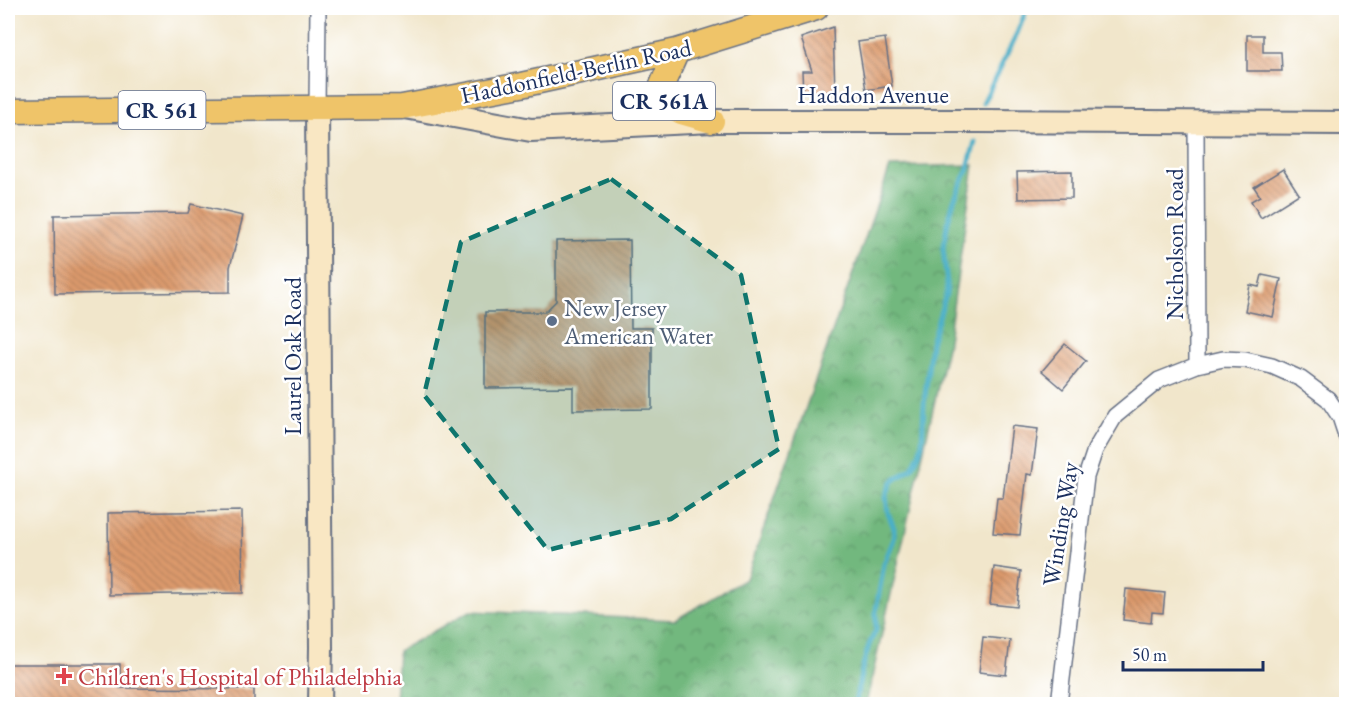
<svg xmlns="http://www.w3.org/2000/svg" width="1354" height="712" font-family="'EB Garamond',serif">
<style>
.forest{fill:url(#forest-crowns);stroke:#46746e;stroke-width:1.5}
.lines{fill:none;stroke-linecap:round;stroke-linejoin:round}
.stream{stroke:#48afc8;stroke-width:5}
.building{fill:url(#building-back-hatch)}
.street-casing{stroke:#666f84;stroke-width:18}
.secondary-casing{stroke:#666f84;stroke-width:26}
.primary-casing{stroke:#666f84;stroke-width:27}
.street{stroke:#fff;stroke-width:15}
.secondary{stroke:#f9e7c3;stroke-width:22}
.primary{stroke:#efc469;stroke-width:24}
.marked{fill:#0f766e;fill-opacity:0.2;stroke:#0f766e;stroke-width:4.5;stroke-dasharray:12 8;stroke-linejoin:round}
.service-dot{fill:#5c6f8a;stroke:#fff;stroke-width:2}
.health-dot{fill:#e0444e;stroke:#fff;stroke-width:2}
.labels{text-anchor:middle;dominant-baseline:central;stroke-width:5;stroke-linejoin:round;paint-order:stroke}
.shield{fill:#fff;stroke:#5f6d8e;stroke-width:1.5}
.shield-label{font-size:22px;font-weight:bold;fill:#1b2f5e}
.street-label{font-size:24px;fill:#1b2f5e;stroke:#fff}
.service-label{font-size:24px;fill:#4e5e75;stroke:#fff;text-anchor:start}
.health-label{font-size:24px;fill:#be3a42;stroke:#fff;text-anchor:start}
</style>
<defs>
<pattern id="forest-crowns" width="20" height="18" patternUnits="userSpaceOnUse" patternTransform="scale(1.5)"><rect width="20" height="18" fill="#72b87e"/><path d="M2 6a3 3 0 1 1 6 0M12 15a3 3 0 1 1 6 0" fill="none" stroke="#5d966a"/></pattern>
<pattern id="building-back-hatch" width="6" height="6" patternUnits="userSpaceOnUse" patternTransform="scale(1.5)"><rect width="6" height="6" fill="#dc9a6c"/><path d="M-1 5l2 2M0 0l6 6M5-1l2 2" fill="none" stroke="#b27e5c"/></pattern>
</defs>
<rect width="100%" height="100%" fill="#fff"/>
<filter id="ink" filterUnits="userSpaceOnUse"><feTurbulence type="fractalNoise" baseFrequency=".0167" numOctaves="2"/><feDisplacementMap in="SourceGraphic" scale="12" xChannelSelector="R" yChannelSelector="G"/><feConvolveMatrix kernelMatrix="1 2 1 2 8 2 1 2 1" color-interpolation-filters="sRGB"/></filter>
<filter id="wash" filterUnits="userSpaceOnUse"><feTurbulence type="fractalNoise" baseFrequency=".008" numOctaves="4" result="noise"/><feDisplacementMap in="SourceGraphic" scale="24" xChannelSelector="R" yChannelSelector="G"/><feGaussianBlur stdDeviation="1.35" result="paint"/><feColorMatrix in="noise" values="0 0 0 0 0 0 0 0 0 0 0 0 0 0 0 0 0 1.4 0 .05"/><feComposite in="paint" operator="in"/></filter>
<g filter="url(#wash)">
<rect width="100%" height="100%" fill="#f1e6cb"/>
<path class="forest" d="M974 165 947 347 866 704H395L398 651 470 611 675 620 746 579 890 167Z"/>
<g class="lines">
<path class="stream" d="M983 103 1016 36 1027 8
M855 704 862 669 869 645 876 630V610L884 564 894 539V528L888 513 886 496 892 482 912 468 919 454 922 443 924 405 931 343 946 294 947 284 943 248 948 221 954 200 967 171 975 142"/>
</g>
<g id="blocks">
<path class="building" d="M833 27 835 92 803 93 802 71H812L801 38Z
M1247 35H1263V52H1281L1282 71H1247Z
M885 38 892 86 866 90 858 42Z
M1283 169 1299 194 1261 218 1251 201 1260 196 1254 187Z
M1072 171V198L1018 199 1017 172Z
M191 204 243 216 230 267V292L55 294 54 215 188 213Z
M630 240 631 328H652V409L573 410V387L485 388V312H545L556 301V241Z
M1262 275 1281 279 1273 317 1245 311 1250 285 1259 287Z
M1065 344 1086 361 1063 389 1042 371Z
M1012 426 1038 429 1032 475 1027 474 1020 535 993 533 997 498H1003Z
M242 511 243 593 109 595 108 513Z
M994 567 1021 571 1017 607 990 604Z
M1126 589 1165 593 1163 613 1152 612 1151 623 1123 620Z
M983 637 1010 640 1006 675 979 672Z
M8 664H120V688L254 689V705H8Z"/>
</g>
</g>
<g filter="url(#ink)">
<use href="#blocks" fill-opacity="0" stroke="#666f84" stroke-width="1.5"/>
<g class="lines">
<g class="street-casing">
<path id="street" d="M317 108 318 8
M1196 123 1197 365
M1059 704 1086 477 1095 450 1115 416 1159 380 1197 365 1223 359 1245 360 1272 366 1301 379 1328 399 1340 417 1346 435"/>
</g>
<g class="secondary-casing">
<path id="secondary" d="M405 107 531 130 712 121H976L1346 123
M317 108 321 647 320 704"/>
</g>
<g class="primary-casing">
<path id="primary" d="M677 51 662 85 664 102 681 112 712 121
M8 111 402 107 521 85 677 51 816 8"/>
</g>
<use href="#street" class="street"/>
<use href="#secondary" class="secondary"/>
<use href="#primary" class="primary"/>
</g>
</g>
<path class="marked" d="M611 179 741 275 779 449 671 519 548 550 424 395 461 242Z"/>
<circle class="service-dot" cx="552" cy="321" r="6"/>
<path class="health-dot" d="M61 667h6v6h6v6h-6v6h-6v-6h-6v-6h6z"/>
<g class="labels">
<g class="shield">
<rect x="613" y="82" width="102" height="38" rx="4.5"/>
<rect x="118.5" y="91" width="87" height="38" rx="4.5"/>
</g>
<g class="shield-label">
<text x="664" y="101">CR 561A</text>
<text x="162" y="110">CR 561</text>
</g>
<g class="street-label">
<text transform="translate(576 71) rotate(-12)">Haddonfield-Berlin Road</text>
<text x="873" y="94">Haddon Avenue</text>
<text transform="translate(1174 244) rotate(-90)">Nicholson Road</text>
<text transform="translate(292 356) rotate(-90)">Laurel Oak Road</text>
<text transform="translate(1060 524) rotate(-81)">Winding Way</text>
</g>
<g class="service-label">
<text x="564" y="307">New Jersey<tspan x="564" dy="28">American Water</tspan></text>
</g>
<g class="health-label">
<text x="78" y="676">Children's Hospital of Philadelphia</text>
</g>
</g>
<rect width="1354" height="712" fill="none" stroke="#fff" stroke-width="30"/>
<path d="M1123 661v9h140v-9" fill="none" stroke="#1b2f5e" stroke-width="3"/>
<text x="1132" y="661" font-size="18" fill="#1b2f5e" stroke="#ffffff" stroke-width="4.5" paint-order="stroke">50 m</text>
</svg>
